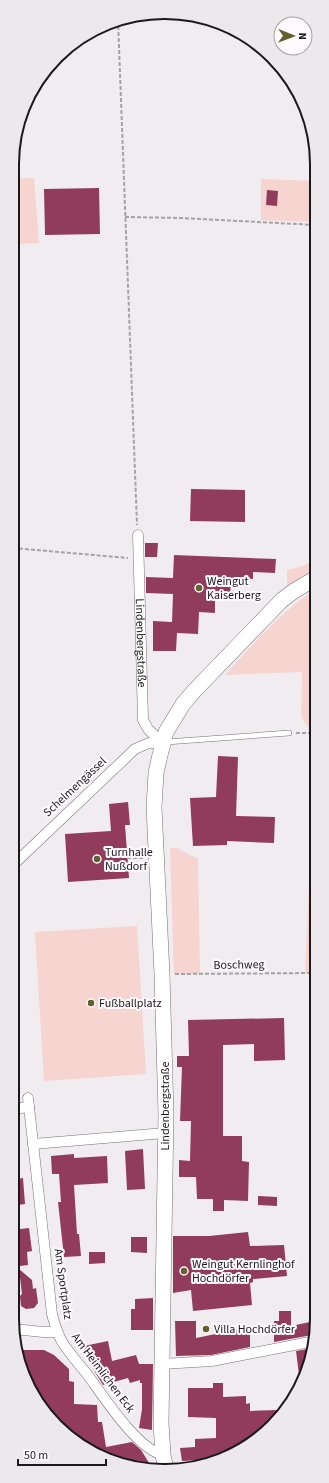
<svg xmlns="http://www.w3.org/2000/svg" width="329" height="1483" font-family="'Source Sans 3',sans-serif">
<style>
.green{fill:#f6d5d0}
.building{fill:#903c5a}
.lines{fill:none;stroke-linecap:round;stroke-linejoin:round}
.lane-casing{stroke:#747073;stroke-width:6}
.street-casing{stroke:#747073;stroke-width:11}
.secondary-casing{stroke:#747073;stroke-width:16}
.path{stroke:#a5a2a4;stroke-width:2;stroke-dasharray:4 2;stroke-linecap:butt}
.lane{stroke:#fff;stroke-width:5}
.street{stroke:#fff;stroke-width:10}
.secondary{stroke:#fff;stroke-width:15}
.poi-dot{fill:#63602d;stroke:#fffafd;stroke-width:1.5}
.labels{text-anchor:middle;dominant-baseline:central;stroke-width:4;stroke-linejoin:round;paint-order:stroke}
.poi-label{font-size:12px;fill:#1b191a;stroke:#fffafd;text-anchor:start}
.street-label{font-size:12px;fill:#1b191a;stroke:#fffafd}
.rim{fill:none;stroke:#1b191a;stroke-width:2}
</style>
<rect width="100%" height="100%" fill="#f1ecf0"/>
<path class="green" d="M34 178 39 243 13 244V179Z
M261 179 316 181V222L261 220Z
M316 559V573L287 588V570L303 566Z
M316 589V973H305L312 816V733L301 717 302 672 225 675C253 644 280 612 316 589Z
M170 848H177L198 859 200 974H174Z
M137 926 146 1074 44 1081 35 932Z"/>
<path class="building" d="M99 188 100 234 45 235 44 189Z
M267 190 278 191 277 206 266 205Z
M191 489 245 490V522L190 521Z
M145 543H158L157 557H145Z
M174 555 276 559 275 573 253 572V579L231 578 230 597H215V613L199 612 198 634 177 633 176 651H153V621L172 622 173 594 146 593V577L173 578Z
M218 756 238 757 236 816 275 817 274 843 227 841V845L193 846 190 798 216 797Z
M128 802 130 825H125L129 878 68 882 65 834 111 831 109 804Z
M284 1018 285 1060 254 1061V1044L223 1045V1136H242V1161L249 1162 248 1201 224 1200V1211H213V1199H197L196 1177H179V1160L190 1161 191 1121H180L182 1067H177V1056H189L188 1020Z
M143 1149 145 1189 127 1190 125 1151Z
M74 1154V1158L107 1156 108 1183 74 1185 77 1234H79L81 1256 64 1257 58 1202H61L59 1174H52L51 1156Z
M23 1178 25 1204 12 1206V1180Z
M258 1196 277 1197V1206L258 1205Z
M29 1228 32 1251 27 1252 28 1265 12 1267V1230Z
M248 1232 250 1246 284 1245 287 1276 253 1279V1282L250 1283 252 1305 193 1311 191 1290 173 1293V1236H209Z
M131 1237H147V1253L131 1252Z
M89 1252H105V1263L89 1264Z
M19 1269 32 1280 33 1289 36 1288 38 1303 34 1308 26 1309 21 1306 20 1296 22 1294Z
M153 1298V1330H131V1309H135V1299Z
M279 1311H291V1326L310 1322 312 1335 274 1342V1321H279Z
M175 1321H196V1338L250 1327V1347L211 1355 176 1356Z
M108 1341 112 1361 136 1355 139 1364H153L152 1430 139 1428 142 1409V1383H140V1380L130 1383 128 1378 103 1385 87 1359 84 1346Z
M308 1349 309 1357 300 1383 296 1351Z
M18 1350H44L54 1355 69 1369V1381L74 1382V1404L97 1405 98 1422H102L106 1447 132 1442 141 1450 151 1466 144 1468 97 1455 50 1419 23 1376Z
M213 1383H223V1397L246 1396V1404L250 1403V1411L277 1410 278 1416 257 1439 220 1459 182 1461 180 1448 195 1447V1439L216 1438V1418L188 1417V1388H213Z"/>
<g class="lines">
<g class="lane-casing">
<path id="lane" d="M166 742 289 733"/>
</g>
<g class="street-casing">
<g id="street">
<path id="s1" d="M138 535 143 720 148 729 162 743"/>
<path d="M13 865 135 749 149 743H162"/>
<path d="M28 1098 52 1314C54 1323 57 1331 61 1340 68 1352 78 1363 87 1374 104 1397 136 1448 163 1455"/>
<path d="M12 1109 29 1107"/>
<path d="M33 1144 165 1133"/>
<path d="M14 1329 43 1332H57"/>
<path d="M162 1364 212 1361 315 1341"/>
</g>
</g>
<g class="secondary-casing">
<path id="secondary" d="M166 1469 163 1455 161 1423 166 1114 162 974 154 807 156 773 159 759 166 732 183 704 195 690 282 600 294 591 316 578"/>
</g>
<path class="path" d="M118 20 137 525
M125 217 181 218 316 225
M13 548 128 558
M296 733H316
M127 858H144
M175 974 316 973"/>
<use href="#lane" class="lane"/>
<use href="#street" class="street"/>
<use href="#secondary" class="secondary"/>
</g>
<g class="poi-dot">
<circle cx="199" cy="588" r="4"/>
<circle cx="97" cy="859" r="4"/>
<circle cx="91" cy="1003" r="4"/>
<circle cx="184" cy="1271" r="4"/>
<circle cx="206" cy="1329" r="4"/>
</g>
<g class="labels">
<g class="poi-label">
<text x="207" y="581">Weingut<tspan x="207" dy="14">Kaiserberg</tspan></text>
<text x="105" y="852">Turnhalle<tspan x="105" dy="14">Nußdorf</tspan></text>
<text x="99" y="1003">Fußballplatz</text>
<text x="192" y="1264">Weingut Kernlinghof<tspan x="192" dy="14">Hochdörfer</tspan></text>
<text x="214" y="1329">Villa Hochdörfer</text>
</g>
<g class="street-label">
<text stroke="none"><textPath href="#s1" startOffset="108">Lindenbergstraße</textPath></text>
<text transform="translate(75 787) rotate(-43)">Schelmengässel</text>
<text transform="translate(239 965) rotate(-1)">Boschweg</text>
<text transform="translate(165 1106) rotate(-90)">Lindenbergstraße</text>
<text transform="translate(63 1284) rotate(82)">Am Sportplatz</text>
<text transform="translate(103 1373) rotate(53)">Am Heimlichen Eck</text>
</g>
</g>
<path d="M0 0H329V1483H0ZM164 19H165A145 145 0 0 1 310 164V1319A145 145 0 0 1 165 1464H164A145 145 0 0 1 19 1319V164A145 145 0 0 1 164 19Z" fill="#ede8eb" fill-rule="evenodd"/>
<path class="rim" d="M164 19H165A145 145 0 0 1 310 164V1319A145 145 0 0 1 165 1464H164A145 145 0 0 1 19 1319V164A145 145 0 0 1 164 19Z"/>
<g transform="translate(293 36) rotate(91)"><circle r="19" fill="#fffafd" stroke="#a4a0a2"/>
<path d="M0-3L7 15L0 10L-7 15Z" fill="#63602d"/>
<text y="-6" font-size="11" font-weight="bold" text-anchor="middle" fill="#1b191a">N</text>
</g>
<path d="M18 1459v6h88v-6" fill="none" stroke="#1b191a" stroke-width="2"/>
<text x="24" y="1459" font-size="12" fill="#1b191a" stroke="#fffafd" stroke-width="3" paint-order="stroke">50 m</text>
</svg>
